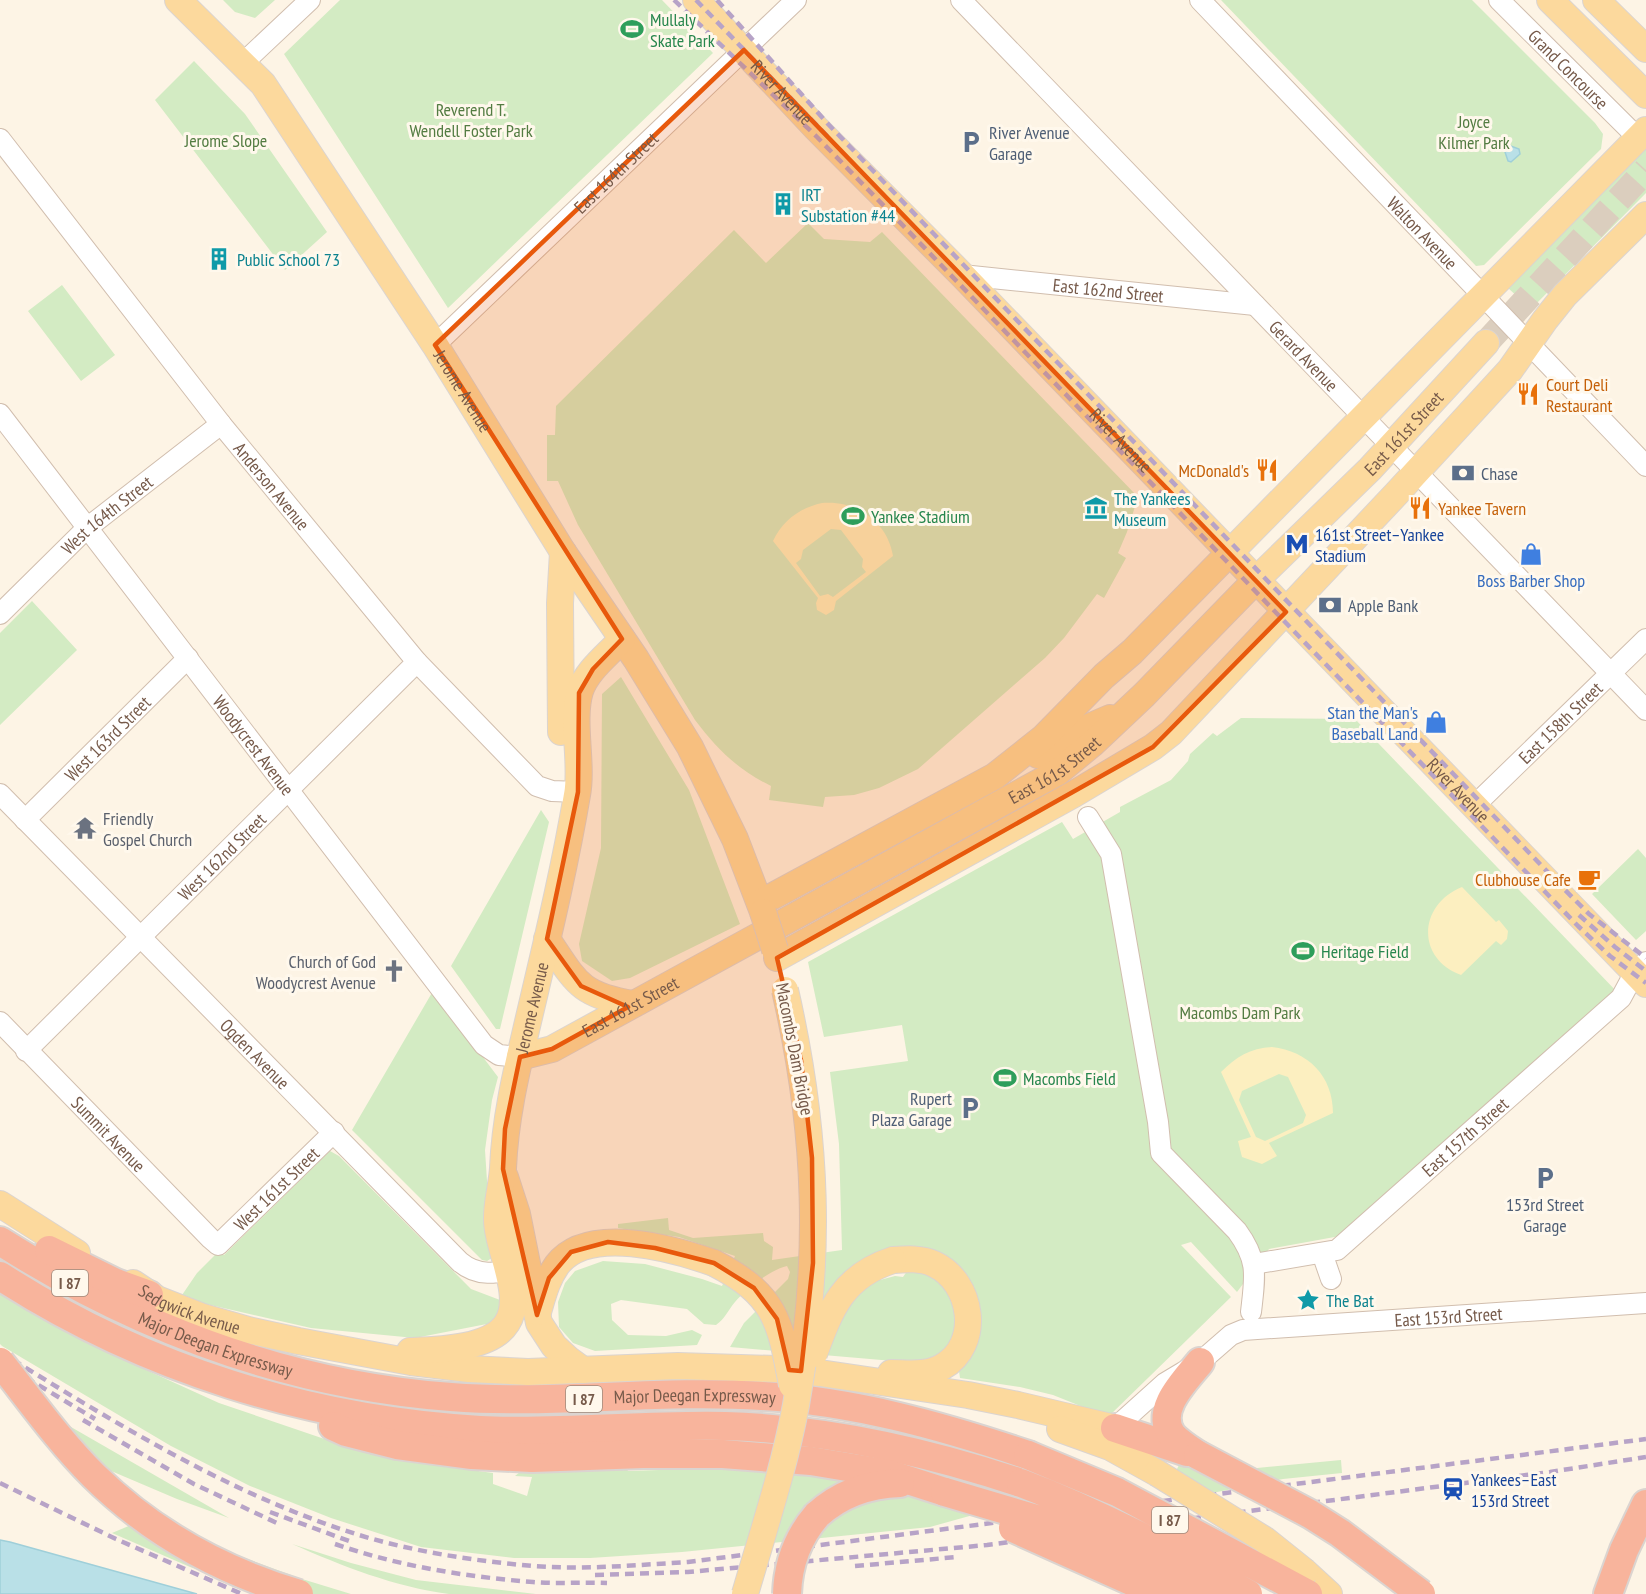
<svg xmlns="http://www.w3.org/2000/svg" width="1646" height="1594" font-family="'PT Sans Narrow',sans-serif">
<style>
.green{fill:#d3ebc3}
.sand{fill:#fcefc0;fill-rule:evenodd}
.water{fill:#b9e0e7;stroke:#9fcfd9;stroke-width:1.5}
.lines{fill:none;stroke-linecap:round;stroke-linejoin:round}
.major-tunnel{stroke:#dbcebe;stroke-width:26;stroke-dasharray:26 13;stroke-linecap:butt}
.minor-casing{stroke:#d1beae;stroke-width:22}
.major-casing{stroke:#dbd4d0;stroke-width:28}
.highway-casing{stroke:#dbd4d0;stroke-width:32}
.minor{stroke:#fff;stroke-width:20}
.major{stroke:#fcd99d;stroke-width:26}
.highway{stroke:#f8b49c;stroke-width:28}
.rail{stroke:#b7a3c7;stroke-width:4.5;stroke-dasharray:9 6;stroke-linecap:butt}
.major-bridge-casing{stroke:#dbd4d0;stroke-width:28;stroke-linecap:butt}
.highway-bridge-casing{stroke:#dbd4d0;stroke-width:32;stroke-linecap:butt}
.major-bridge{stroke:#fcd99d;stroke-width:26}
.highway-bridge{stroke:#f8b49c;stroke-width:28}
.marked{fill:#e8590c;fill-opacity:0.2;stroke:#e8590c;stroke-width:4.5;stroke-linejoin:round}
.labels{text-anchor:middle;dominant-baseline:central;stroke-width:6;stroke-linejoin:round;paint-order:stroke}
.shield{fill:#fff8ec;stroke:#9f897b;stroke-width:1.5}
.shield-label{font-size:16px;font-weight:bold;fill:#765a4a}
.leisure-label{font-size:18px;fill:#27864d;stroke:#fff8ec;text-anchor:start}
.street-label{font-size:18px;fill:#765a4a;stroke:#fff8ec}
.park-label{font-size:18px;fill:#537c42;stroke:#fff8ec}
.service-label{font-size:18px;fill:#4e5e75;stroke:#fff8ec;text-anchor:start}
.culture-label{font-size:18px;fill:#0d838f;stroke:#fff8ec;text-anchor:start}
.food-label{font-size:18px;fill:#c56008;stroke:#fff8ec;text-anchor:start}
.transit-label{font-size:18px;fill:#164399;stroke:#fff8ec;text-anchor:start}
.shop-label{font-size:18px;fill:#366cbe;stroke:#fff8ec}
.worship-label{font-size:18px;fill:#5b616d;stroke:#fff8ec;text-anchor:start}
</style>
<rect width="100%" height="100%" fill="#fdf4e5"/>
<path class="green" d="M223 0H275L255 18 235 12Z
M340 0H662L713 53 448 308 284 54Z
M1221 0H1472L1595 123 1603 134 1601 149 1484 265 1476 266Z
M194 61 245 114 327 232 285 270 155 100Z
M1646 148V193L1531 309 1508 288Z
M808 223 824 239 870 242 882 232 1138 497 1127 532 1118 553 1126 558 1104 598 1097 594 1064 638 1045 658 918 769 879 788 854 795 825 797 823 807 769 800 771 786C738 770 717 749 695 720L578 525 558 481H547V435H555L556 406 734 230 766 263Z
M62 285 115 355 81 381 28 311Z
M32 601 77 650 0 725V633Z
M621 677 689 790 740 924 630 978 612 981 582 961 579 944 601 848 602 694Z
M1241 718 1355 719 1619 994 1605 1001 1340 1236 1269 1249 1237 1292 1191 1242 1181 1245 1231 1297 1108 1417 1053 1395 1020 1387 960 1378 958 1364C968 1348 978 1333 977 1313 976 1276 937 1246 901 1248 891 1249 880 1254 870 1257L880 1280 895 1276 903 1277 910 1267C922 1271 934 1273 944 1282 965 1302 963 1341 936 1355 926 1360 916 1361 905 1362L730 1347 744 1323 788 1279 790 1272 787 1266C770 1270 746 1289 735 1302 728 1310 725 1319 716 1325L704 1324 687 1309 621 1300 611 1304 612 1320 628 1335 666 1336 692 1330 702 1335 697 1345 595 1351 573 1343 559 1327 558 1302 565 1283 575 1271 603 1261 645 1264 702 1279 722 1286 735 1256 679 1237 618 1228V1224L668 1218 669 1230 693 1238 763 1233 764 1241 773 1247 772 1260 842 1250 839 1144 830 1072 908 1061 902 1025 824 1037 808 962 1062 822 1073 839 1120 812V807L1171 780 1188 761 1190 754 1213 733 1217 736Z
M541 810 549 822 500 1029H496L451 966Z
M1638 849 1646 858V931L1636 940 1592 894Z
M433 991 498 1077 492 1100 485 1150 492 1258 487 1261 482 1260 352 1130Z
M330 1151 339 1156 471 1289 500 1300 504 1310 497 1322 415 1338 311 1328 180 1298 197 1273 217 1253 224 1255Z
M0 1294 89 1344 219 1403 348 1447 405 1461 493 1473V1484L527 1496 532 1477 515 1476 520 1472 626 1467 628 1471 659 1470 658 1443 976 1487 994 1485 1027 1500 930 1527 682 1552 590 1558H514L421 1547 331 1518 250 1486 171 1446 2 1346 0 1344Z
M45 1412 229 1518 177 1499 43 1442Z
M1191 1441 1247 1469 1341 1460 1342 1473 1283 1479 1212 1493 1176 1471Z
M131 1525 223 1550 302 1579 351 1594H272L190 1567 112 1533Z
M292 1544 351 1563 416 1580 536 1594C508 1594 477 1594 449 1594 395 1587 342 1566 292 1544Z"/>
<path class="sand" d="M822 503C856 500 888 522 893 556L836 601 834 610 826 615 817 610 816 603 818 598 773 541C783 520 800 508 822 503ZM831 529 841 530 863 559 862 567 866 572 833 597 828 594 820 596 796 563 801 559 803 550Z
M1462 887 1496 922 1499 920 1508 931 1507 939 1501 945 1496 941 1461 975C1415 958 1419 904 1462 887Z
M1272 1047C1308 1051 1333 1076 1333 1113L1269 1143 1277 1156 1262 1164 1242 1157 1238 1141 1251 1137 1221 1072C1236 1057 1250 1048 1272 1047ZM1279 1074 1288 1077 1306 1115 1303 1123 1265 1141 1256 1137 1239 1100 1242 1091Z"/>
<path class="water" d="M1508 145 1519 149 1520 154 1511 162 1508 161 1504 149Z
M0 1540 10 1542 197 1594H0Z"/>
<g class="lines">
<path class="major-tunnel" d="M1486 343 1646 170"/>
<g class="minor-casing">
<g id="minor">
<path id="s1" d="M961 0 1646 710"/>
<path id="s2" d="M1200 0 1646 466"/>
<path id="s3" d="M1499 0 1638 138"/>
<path d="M243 63 310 0"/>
<path id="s4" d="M0 139 221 424 417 662 537 786 552 791 578 792"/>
<path id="s5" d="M962 275 1255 305"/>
<path id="s6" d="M435 345 796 0"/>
<path id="s7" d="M0 414 484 1045 499 1055 520 1057"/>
<path id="s8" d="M0 614 87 528 221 424"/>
<path id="s9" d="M0 794 460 1262C479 1278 498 1273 522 1268"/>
<path id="s10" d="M1474 806 1646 639"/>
<path d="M1088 817 1111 854 1158 1122 1161 1153 1237 1231C1259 1261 1255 1276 1251 1312"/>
<path id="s11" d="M25 820 188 658"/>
<path id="s12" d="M0 1022 211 1239 218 1245 334 1132"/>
<path id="s13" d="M26 1051 417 662"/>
<path d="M1322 1253 1331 1279"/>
<path id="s14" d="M1254 1264 1337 1250 1621 998 1635 972 1646 962"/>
<path id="s15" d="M1115 1428 1165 1383 1200 1362 1231 1335 1243 1330 1646 1303"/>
</g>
</g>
<g class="major-casing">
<g id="major">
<path id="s16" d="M178 0 263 84 435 345 563 552 636 659 690 747 735 839 763 912"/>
<path id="s17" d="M696 0 816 128 962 275 1646 984"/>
<path d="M1550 0 1646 95"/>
<path d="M1596 0 1646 49"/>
<path d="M561 732 560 603 563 552"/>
<path d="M1038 755 1082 730 1110 718"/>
<path d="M760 903 995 776 1043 738 1104 676 1132 652 1646 130"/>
<path d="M547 939C576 982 579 995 633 1004"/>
<path d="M777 958 1074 794 1153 747 1171 733 1397 493 1510 370 1545 320 1565 295 1646 215"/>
<path id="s18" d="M520 1057 552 1049 1058 772 1092 744 1144 695 1256 580 1370 469 1486 343"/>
<path d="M505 1177 517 1214 539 1323 554 1346 568 1359 583 1370"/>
<path d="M0 1204 77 1253"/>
<path id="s19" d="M133 1283 157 1299 203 1317 248 1330 298 1341 411 1362 469 1369 528 1372 678 1366 776 1369 820 1373 968 1395 1018 1405 1115 1428"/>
<path d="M538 1312C543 1295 547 1279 557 1265 588 1224 674 1249 714 1263"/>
<path id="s20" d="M410 1351C438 1350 491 1349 507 1323 525 1295 496 1248 497 1217 497 1201 502 1184 503 1168 505 1119 516 1073 527 1026 545 949 564 872 577 795 583 764 571 721 580 691 587 670 608 655 622 639"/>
<path d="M891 1373C908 1373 926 1376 942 1367 982 1345 973 1282 934 1264 921 1258 907 1259 893 1260"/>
<path d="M1060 1429 1110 1447 1157 1473"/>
<path d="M1305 1572 1329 1594"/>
</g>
</g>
<g class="highway-casing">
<g id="highway">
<path id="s21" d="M0 1241C137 1328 289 1385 451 1397 555 1405 659 1389 762 1396 853 1401 942 1426 1028 1455"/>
<path d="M49 1250 116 1283 149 1295"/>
<path d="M0 1276C144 1369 309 1420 480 1430 562 1434 643 1424 725 1426 826 1429 925 1451 1021 1483"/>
<path d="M333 1426 346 1432 397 1445 472 1455 532 1458 643 1454H723L811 1461 889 1474 945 1492"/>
<path d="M1115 1428 1187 1452"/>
<path d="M1198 1455C1189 1449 1179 1443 1172 1435 1154 1410 1185 1381 1200 1362"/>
<path d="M817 1515C840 1494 869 1484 900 1483"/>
<path d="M1608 1594 1624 1550 1646 1504"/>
</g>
</g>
<use href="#minor" class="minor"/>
<use href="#major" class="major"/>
<use href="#highway" class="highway"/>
<path class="rail" d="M674 0 817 137 917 240 1578 926 1610 956 1646 983
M696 0 831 140
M717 0 829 125 1564 889 1589 914 1646 958
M1579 915 1615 947 1646 971
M0 1352C114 1422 230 1495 359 1535 415 1552 475 1561 533 1566 585 1570 636 1565 688 1562L1646 1439
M0 1362 95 1419
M83 1420 194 1484 279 1524
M0 1483 116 1539 242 1594
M270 1512 349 1541
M335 1544C398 1566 467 1577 533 1582 558 1584 582 1582 607 1583
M855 1566 957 1557
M595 1575 688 1572 987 1545 1550 1472 1646 1457"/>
<g class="major-bridge-casing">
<path id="major-bridge" d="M763 912 775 950
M714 1263C776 1295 780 1321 792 1385
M814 1354C831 1308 843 1276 893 1260
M1157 1473 1265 1540 1305 1572
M745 1594C763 1532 784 1469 796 1405 822 1259 818 1134 785 990"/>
</g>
<g class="highway-bridge-casing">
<path id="highway-bridge" d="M0 1362C30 1400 59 1441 94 1476 151 1532 222 1571 299 1594
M1028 1455 1117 1492 1308 1594
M1198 1455 1310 1514 1340 1533 1421 1594
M1021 1483C1100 1513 1174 1553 1248 1594
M945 1492 1036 1519 1120 1554 1206 1594
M1013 1528 1160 1594
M787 1594C788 1564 797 1538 817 1515"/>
</g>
<use href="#major-bridge" class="major-bridge"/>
<use href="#highway-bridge" class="highway-bridge"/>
</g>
<path class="marked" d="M744 50 1286 612 1153 747 777 958 801 1060 812 1158 813 1263 801 1371 789 1370 777 1319 754 1288 714 1263 655 1248 608 1242 571 1252 549 1278 537 1315 503 1169 505 1129 520 1057 552 1049 628 1007 581 986 547 939 578 792 579 693 593 669 622 639 435 345Z"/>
<defs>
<g id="stadium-bare" transform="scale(1.8)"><path d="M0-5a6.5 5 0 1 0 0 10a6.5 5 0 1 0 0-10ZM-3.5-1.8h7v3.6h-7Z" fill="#2e9e5b" stroke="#fff8ec" stroke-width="2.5" paint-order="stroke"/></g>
<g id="parking-bare" transform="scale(1.8)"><path d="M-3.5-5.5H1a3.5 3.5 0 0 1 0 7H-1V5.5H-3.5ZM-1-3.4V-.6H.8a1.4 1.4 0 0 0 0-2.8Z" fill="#5c6f8a" stroke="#fff8ec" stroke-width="2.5" paint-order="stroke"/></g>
<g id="building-bare" transform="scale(1.8)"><path d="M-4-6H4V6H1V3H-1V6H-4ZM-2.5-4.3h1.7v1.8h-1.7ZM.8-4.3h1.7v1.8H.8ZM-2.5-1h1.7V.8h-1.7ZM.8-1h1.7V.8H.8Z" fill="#0f9aa8" stroke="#fff8ec" stroke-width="2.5" paint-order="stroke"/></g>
<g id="restaurant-bare" transform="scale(1.8)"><path d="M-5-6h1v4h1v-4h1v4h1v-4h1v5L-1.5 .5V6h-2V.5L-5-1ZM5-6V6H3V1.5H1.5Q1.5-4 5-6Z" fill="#e8710a" stroke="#fff8ec" stroke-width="2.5" paint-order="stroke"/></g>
<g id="bank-bare" transform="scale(1.8)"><path d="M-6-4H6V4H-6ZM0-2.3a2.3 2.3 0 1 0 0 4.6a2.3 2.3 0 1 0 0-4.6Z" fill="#5c6f8a" stroke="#fff8ec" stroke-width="2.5" paint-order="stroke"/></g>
<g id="museum-bare" transform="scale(1.8)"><path d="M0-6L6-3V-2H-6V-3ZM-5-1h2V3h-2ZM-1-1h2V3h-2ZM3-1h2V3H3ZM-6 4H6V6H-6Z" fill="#0f9aa8" stroke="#fff8ec" stroke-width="2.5" paint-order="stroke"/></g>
<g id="metro-bare" transform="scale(1.8)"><path d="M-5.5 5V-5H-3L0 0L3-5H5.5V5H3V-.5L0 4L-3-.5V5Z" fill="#1a4fb4" stroke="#fff8ec" stroke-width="2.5" paint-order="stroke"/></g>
<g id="shop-bare" transform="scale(1.8)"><path d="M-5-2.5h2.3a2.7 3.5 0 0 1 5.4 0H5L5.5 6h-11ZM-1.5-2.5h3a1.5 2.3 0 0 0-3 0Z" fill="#3f7fe0" stroke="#fff8ec" stroke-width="2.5" paint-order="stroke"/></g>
<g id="temple-bare" transform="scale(1.8)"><path d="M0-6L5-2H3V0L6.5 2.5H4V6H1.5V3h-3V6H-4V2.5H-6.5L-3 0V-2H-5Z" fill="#6b7280" stroke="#fff8ec" stroke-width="2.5" paint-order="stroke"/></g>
<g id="cafe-bare" transform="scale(1.8)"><path d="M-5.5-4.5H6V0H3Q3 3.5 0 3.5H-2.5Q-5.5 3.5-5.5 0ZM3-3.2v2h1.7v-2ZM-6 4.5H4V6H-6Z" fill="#e8710a" stroke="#fff8ec" stroke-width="2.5" paint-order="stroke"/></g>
<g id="church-bare" transform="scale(1.8)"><path d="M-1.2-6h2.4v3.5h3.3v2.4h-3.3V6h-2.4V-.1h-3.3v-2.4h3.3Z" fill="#6b7280" stroke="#fff8ec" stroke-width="2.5" paint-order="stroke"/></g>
<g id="sight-bare" transform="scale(1.8)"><path d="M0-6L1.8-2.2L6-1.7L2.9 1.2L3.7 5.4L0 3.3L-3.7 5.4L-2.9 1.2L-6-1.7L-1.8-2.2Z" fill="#0f9aa8" stroke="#fff8ec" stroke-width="2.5" paint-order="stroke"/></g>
<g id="station-bare" transform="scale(1.8)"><path d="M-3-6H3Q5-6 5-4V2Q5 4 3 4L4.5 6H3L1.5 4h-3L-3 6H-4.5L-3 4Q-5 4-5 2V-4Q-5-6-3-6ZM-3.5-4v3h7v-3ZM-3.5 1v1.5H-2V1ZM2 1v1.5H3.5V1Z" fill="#1a4fb4" stroke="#fff8ec" stroke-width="2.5" paint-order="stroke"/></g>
</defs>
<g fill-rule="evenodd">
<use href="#stadium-bare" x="632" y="29"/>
<use href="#parking-bare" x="971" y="142"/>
<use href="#building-bare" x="783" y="204"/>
<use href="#building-bare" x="219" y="259"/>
<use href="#restaurant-bare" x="1528" y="394"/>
<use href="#restaurant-bare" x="1267" y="470"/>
<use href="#bank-bare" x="1463" y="473"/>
<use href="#museum-bare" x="1096" y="508"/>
<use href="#restaurant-bare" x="1420" y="508"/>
<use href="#stadium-bare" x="853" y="516"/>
<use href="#metro-bare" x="1297" y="544"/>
<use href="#shop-bare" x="1531" y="554"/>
<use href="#bank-bare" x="1330" y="605"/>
<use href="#shop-bare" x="1436" y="722"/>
<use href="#temple-bare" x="85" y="828"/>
<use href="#cafe-bare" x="1589" y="879"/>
<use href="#stadium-bare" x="1303" y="951"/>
<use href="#church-bare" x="394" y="971"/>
<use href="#stadium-bare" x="1005" y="1078"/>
<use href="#parking-bare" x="970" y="1108"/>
<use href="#parking-bare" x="1545" y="1178"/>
<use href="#sight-bare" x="1308" y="1300"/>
<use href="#station-bare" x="1453" y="1489"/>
</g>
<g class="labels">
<g class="shield">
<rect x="52" y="1270" width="36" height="26" rx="4.5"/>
<rect x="566" y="1386" width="36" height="26" rx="4.5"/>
<rect x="1152" y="1507" width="36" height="26" rx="4.5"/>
</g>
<g class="shield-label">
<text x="70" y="1283">I 87</text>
<text x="584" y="1399">I 87</text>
<text x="1170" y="1520">I 87</text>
</g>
<g class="leisure-label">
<text x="650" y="19">Mullaly<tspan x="650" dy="21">Skate Park</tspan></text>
<text x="871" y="516">Yankee Stadium</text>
<text x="1321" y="951">Heritage Field</text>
<text x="1023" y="1078">Macombs Field</text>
</g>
<g class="street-label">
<text stroke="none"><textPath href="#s3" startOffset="98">Grand Concourse</textPath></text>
<text stroke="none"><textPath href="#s17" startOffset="126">River Avenue</textPath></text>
<text stroke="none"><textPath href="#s6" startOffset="250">East 164th Street</textPath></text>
<text stroke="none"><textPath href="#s2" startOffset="322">Walton Avenue</textPath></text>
<text stroke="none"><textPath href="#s5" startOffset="147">East 162nd Street</textPath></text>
<text stroke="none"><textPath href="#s1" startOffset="494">Gerard Avenue</textPath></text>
<text stroke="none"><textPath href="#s16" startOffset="486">Jerome Avenue</textPath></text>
<text stroke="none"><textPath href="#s18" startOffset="1094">East 161st Street</textPath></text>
<text stroke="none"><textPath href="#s17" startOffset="612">River Avenue</textPath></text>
<text stroke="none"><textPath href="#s4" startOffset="441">Anderson Avenue</textPath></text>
<text stroke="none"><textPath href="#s8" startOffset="146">West 164th Street</textPath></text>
<text stroke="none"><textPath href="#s10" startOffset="120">East 158th Street</textPath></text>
<text stroke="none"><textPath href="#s11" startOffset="116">West 163rd Street</textPath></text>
<text stroke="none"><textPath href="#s7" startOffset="417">Woodycrest Avenue</textPath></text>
<text stroke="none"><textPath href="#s18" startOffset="608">East 161st Street</textPath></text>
<text stroke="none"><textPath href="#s17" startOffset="1098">River Avenue</textPath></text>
<text stroke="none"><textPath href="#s13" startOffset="276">West 162nd Street</textPath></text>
<text stroke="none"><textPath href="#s18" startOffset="122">East 161st Street</textPath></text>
<text stroke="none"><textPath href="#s20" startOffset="426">Jerome Avenue</textPath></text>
<text transform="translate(795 1049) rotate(79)">Macombs Dam Bridge</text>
<text stroke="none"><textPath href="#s9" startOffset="364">Ogden Avenue</textPath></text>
<text stroke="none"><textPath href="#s12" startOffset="156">Summit Avenue</textPath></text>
<text stroke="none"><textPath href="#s14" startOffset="255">East 157th Street</textPath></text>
<text stroke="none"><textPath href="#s12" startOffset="393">West 161st Street</textPath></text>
<text stroke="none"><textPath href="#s19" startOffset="63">Sedgwick Avenue</textPath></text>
<text stroke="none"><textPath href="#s15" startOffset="368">East 153rd Street</textPath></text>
<text stroke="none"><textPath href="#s21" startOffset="240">Major Deegan Expressway</textPath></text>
<text stroke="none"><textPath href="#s21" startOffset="726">Major Deegan Expressway</textPath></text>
</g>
<g class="park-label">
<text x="471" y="109">Reverend T.<tspan x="471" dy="21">Wendell Foster Park</tspan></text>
<text x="1474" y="121">Joyce<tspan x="1474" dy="21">Kilmer Park</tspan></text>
<text x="226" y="140">Jerome Slope</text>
<text x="1240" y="1012">Macombs Dam Park</text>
</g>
<g class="service-label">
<text x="989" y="132">River Avenue<tspan x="989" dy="21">Garage</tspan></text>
<text x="1481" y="473">Chase</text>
<text x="1348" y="605">Apple Bank</text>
<text x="952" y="1098" text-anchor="end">Rupert<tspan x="952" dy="21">Plaza Garage</tspan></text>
<text x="1545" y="1204" text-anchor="middle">153rd Street<tspan x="1545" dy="21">Garage</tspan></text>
</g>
<g class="culture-label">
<text x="801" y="194">IRT<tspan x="801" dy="21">Substation #44</tspan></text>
<text x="237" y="259">Public School 73</text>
<text x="1114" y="498">The Yankees<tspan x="1114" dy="21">Museum</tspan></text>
<text x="1326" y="1300">The Bat</text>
</g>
<g class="food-label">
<text x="1546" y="384">Court Deli<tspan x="1546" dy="21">Restaurant</tspan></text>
<text x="1249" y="470" text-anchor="end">McDonald's</text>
<text x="1438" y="508">Yankee Tavern</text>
<text x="1571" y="879" text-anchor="end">Clubhouse Cafe</text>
</g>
<g class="transit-label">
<text x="1315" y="534">161st Street–Yankee<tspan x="1315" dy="21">Stadium</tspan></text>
<text x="1471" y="1479">Yankees–East<tspan x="1471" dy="21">153rd Street</tspan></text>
</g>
<g class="shop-label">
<text x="1531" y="580">Boss Barber Shop</text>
<text x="1418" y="712" text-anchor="end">Stan the Man's<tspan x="1418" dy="21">Baseball Land</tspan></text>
</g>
<g class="worship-label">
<text x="103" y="818">Friendly<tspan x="103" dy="21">Gospel Church</tspan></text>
<text x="376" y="961" text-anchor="end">Church of God<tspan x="376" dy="21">Woodycrest Avenue</tspan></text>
</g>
</g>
</svg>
